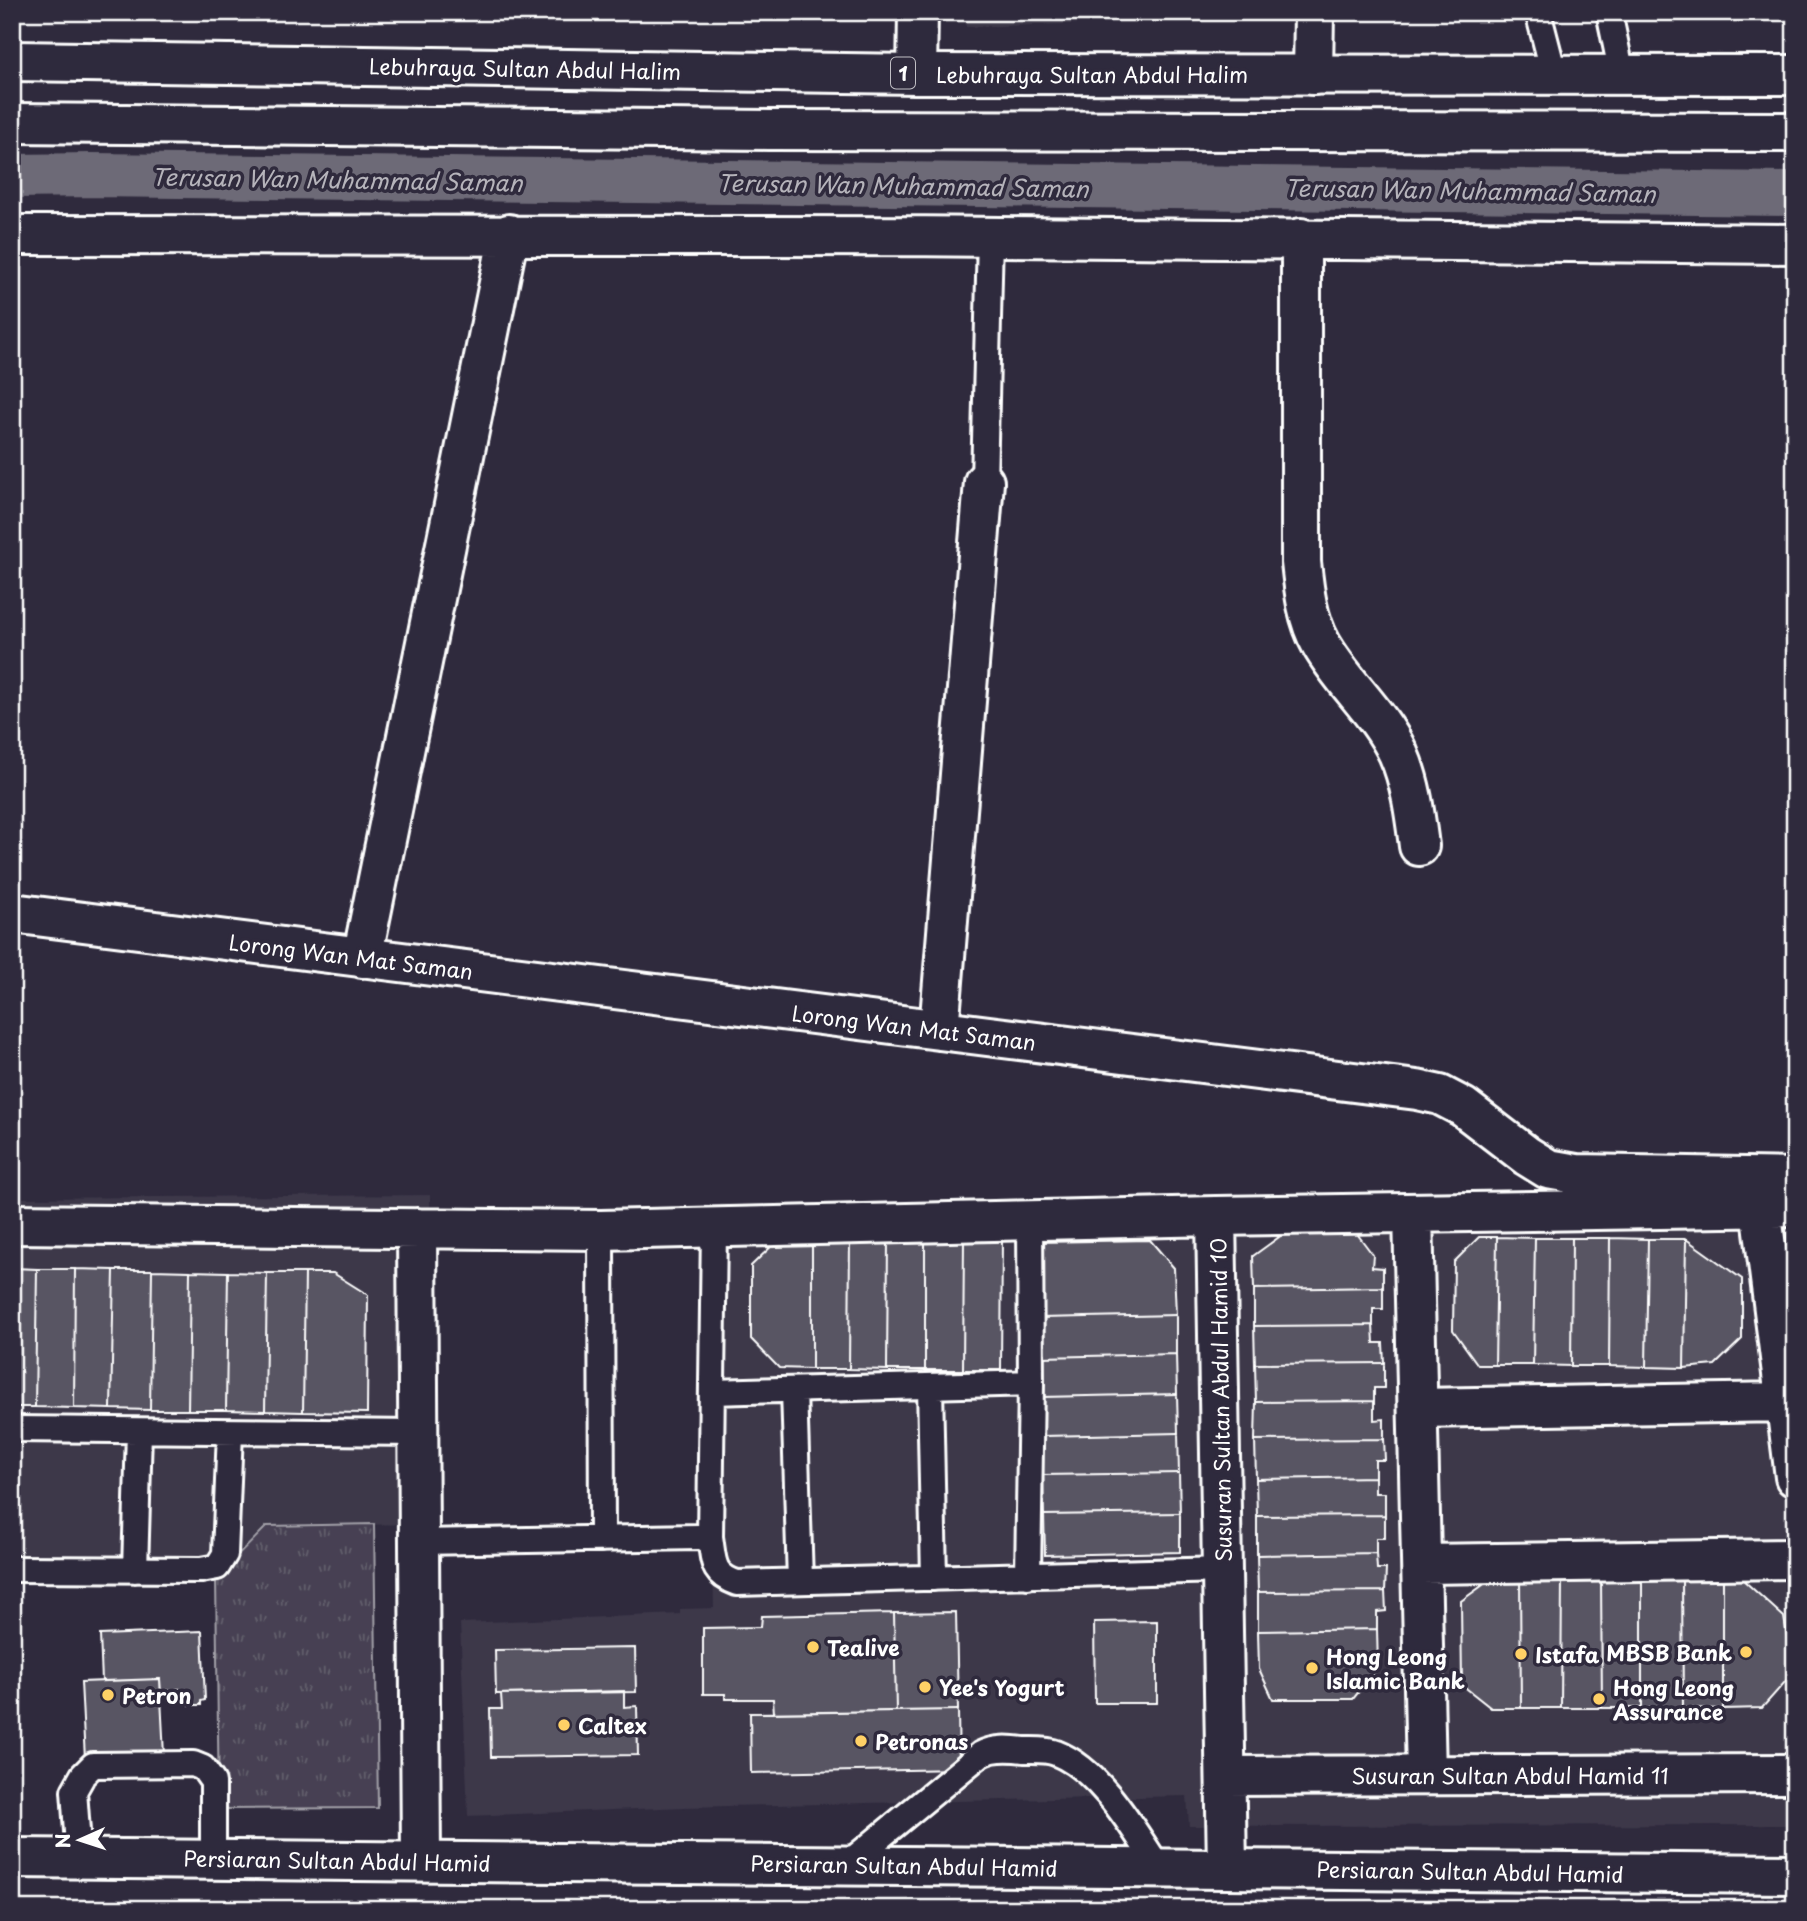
<svg xmlns="http://www.w3.org/2000/svg" width="1807" height="1921" font-family="'Playpen Sans',sans-serif">
<style>
.built{fill:#3c3749}
.grass{fill:url(#grass-tufts);stroke:#a2a0a8;stroke-width:2}
.lines{fill:none;stroke-linecap:round;stroke-linejoin:round}
.canal{stroke:#6d6a77;stroke-width:44}
.building{fill:#595564;stroke:#fff;stroke-width:2}
.service-casing{stroke:#fff;stroke-width:30}
.minor-casing{stroke:#fff;stroke-width:44}
.secondary-casing{stroke:#fff;stroke-width:44}
.primary-casing{stroke:#fff;stroke-width:44}
.service{stroke:#2f2a3d;stroke-width:24}
.minor{stroke:#2f2a3d;stroke-width:38}
.secondary{stroke:#2f2a3d;stroke-width:38}
.primary{stroke:#2f2a3d;stroke-width:38}
.poi-dot{fill:#ffd166;stroke:#2f2a3d;stroke-width:2.5}
.labels{text-anchor:middle;dominant-baseline:central;stroke-width:7;stroke-linejoin:round;paint-order:stroke}
.shield{fill:#2f2a3d;stroke:#c1bfc5;stroke-width:2}
.shield-label{font-size:19px;font-weight:bold;fill:#fff}
.street-label{font-size:21px;fill:#fff;stroke:#2f2a3d}
.poi-label{font-size:21px;font-weight:bold;fill:#fff;stroke:#2f2a3d;text-anchor:start}
.water-label{font-size:23px;font-style:italic;fill:#b6b4bb;stroke:#2f2a3d}
</style>
<defs>
<pattern id="grass-tufts" width="24" height="20" patternUnits="userSpaceOnUse" patternTransform="scale(1.75)"><rect width="24" height="20" fill="#464152"/><path d="M3 7l-1-3M5 7V3M7 7l1-3M15 17l-1-3M17 17v-4M19 17l1-3" fill="none" stroke="#625e6c"/></pattern>
</defs>
<rect width="100%" height="100%" fill="#2f2a3d"/>
<filter id="ink" filterUnits="userSpaceOnUse"><feTurbulence type="fractalNoise" baseFrequency=".0143" numOctaves="2"/><feDisplacementMap in="SourceGraphic" scale="14" xChannelSelector="R" yChannelSelector="G"/><feConvolveMatrix kernelMatrix="1 2 1 2 8 2 1 2 1" color-interpolation-filters="sRGB"/></filter>
<g filter="url(#ink)">
<path class="built" d="M965 12H1427V14L966 27Z
M430 1195 433 1524 268 1526 216 1578 12 1581V1198Z
M1795 1201V1825L1189 1826 1187 1796 685 1807 468 1816 460 1623 680 1614V1609L714 1608 704 1204Z"/>
<path class="grass" d="M374 1524 378 1808 219 1809 216 1578 267 1526Z"/>
<g class="lines">
<path class="canal" d="M12 176 92 175 1795 194"/>
</g>
<path class="building" d="M799 12H829L827 19Z
M1355 1231 1373 1255 1372 1267 1383 1268V1287L1254 1289 1253 1256 1286 1232Z
M1479 1237H1497L1495 1365H1478L1453 1330 1454 1262Z
M1497 1237 1535 1238 1533 1365H1495Z
M780 1238H812V1369L779 1368 751 1339V1266Z
M812 1238H850L849 1369H812Z
M850 1238 888 1239 887 1370 849 1369Z
M1535 1238H1572L1571 1366 1533 1365Z
M1572 1238H1610L1609 1366H1571Z
M1610 1238 1648 1239 1646 1367 1609 1366Z
M888 1239H925V1370H887Z
M925 1239H964L963 1370H925Z
M964 1239H1002L1001 1370H963Z
M1648 1239H1686L1684 1368 1646 1367Z
M1686 1239 1742 1279V1339L1715 1365 1684 1368Z
M1150 1240 1174 1268 1176 1315 1041 1318 1039 1242Z
M13 1268 37 1269 35 1407H12Z
M37 1269H75L74 1408 35 1407Z
M75 1269 114 1270 111 1409 74 1408Z
M114 1270H152L150 1410 111 1409Z
M152 1270 190 1271 188 1410H150Z
M190 1271 228 1272 226 1410H188Z
M228 1272 267 1273 265 1411 226 1410Z
M267 1273H305L303 1412 265 1411Z
M305 1273H333L368 1295 367 1413 303 1412Z
M1383 1287V1309H1373V1325L1254 1326V1289Z
M1176 1315V1354L1041 1357V1318Z
M1373 1325 1374 1343H1383L1384 1363 1255 1364 1254 1326Z
M1176 1354 1177 1394 1042 1397 1041 1357Z
M1384 1363V1388H1374V1401L1256 1402 1255 1364Z
M1177 1394 1178 1433 1043 1436 1042 1397Z
M1374 1401V1420L1384 1419V1439L1255 1440 1256 1402Z
M1178 1433 1179 1473 1043 1475V1436Z
M1384 1439 1385 1460H1375V1477L1256 1479 1255 1440Z
M1179 1473 1180 1513 1044 1515 1043 1475Z
M1375 1477V1493H1385V1515L1257 1516 1256 1479Z
M1180 1513V1552L1045 1555 1044 1515Z
M1385 1515V1538H1376V1553L1257 1555V1516Z
M1376 1553 1377 1569H1386L1385 1591 1258 1592 1257 1555Z
M1520 1579H1562L1561 1708H1521Z
M1520 1579 1521 1708H1491L1462 1685 1461 1601 1490 1580Z
M1562 1579H1601L1602 1708H1561Z
M1601 1579 1642 1580V1708H1602Z
M1742 1579 1784 1617 1793 1673 1762 1708 1723 1709V1580Z
M1642 1580H1682L1683 1708H1642Z
M1682 1580H1723V1709L1683 1708Z
M1385 1591 1386 1611 1377 1612V1629L1258 1631V1592Z
M956 1612 958 1710 896 1711 894 1613Z
M894 1613 896 1711 774 1713 773 1699H725V1694H703V1628L761 1627 762 1616Z
M1157 1621V1703H1095L1094 1622Z
M1377 1629 1378 1668 1353 1699H1273L1259 1669 1258 1631Z
M202 1631 205 1700 201 1701V1705H189V1701H180L179 1689 161 1692 160 1679 102 1681 100 1635Z
M635 1648 636 1692 496 1694 495 1650Z
M160 1679 164 1755 85 1759 81 1682Z
M624 1691V1707L637 1706 638 1755 491 1757 490 1709H502L501 1694Z
M958 1710 959 1769 751 1773 750 1713Z"/>
<g class="lines">
<g class="service-casing">
<path id="service" d="M1538 12 1554 74
M1609 12 1622 75
M984 482 990 237
M714 1228 710 1537C714 1561 711 1574 737 1583L1224 1570
M601 1230 602 1539
M930 1386 934 1578
M794 1390 800 1581
M712 1392 1031 1383
M12 1429 418 1433
M419 1542 698 1537
M12 1569 201 1570 217 1567 225 1554 230 1432
M135 1570 139 1431
M1028 1576 1031 1383 1030 1220
M79 1858 74 1791 83 1775 93 1765 193 1764 203 1768 213 1782V1858
M846 1865 981 1754C994 1747 1009 1748 1024 1750 1033 1750 1047 1749 1056 1753 1100 1770 1134 1830 1159 1868"/>
</g>
<g class="minor-casing">
<path id="minor" d="M917 74 918 12
M1313 75 1314 12
M12 235C606 233 1201 237 1795 244
M1301 238V562C1304 590 1307 619 1321 644 1343 683 1379 712 1398 753 1411 782 1415 815 1419 846
M12 913 1417 1090 1440 1095 1463 1107 1527 1156 1548 1169 1576 1174 1795 1178
M362 958 509 234
M939 1030 984 482
M1761 1207 1795 1477
M1413 1213 1426 1775
M12 1224 601 1230 1216 1216
M417 1228 421 1861
M1418 1408 1785 1402
M1422 1564 1795 1559
M1226 1776 1795 1774
M1227 1868 1216 1216 1795 1207"/>
</g>
<g class="secondary-casing">
<path id="secondary" d="M12 1858 1795 1874"/>
</g>
<g class="primary-casing">
<path id="primary" d="M12 61 917 74 1795 75
M12 123 769 130 1795 132"/>
</g>
<use href="#service" class="service"/>
<use href="#minor" class="minor"/>
<use href="#secondary" class="secondary"/>
<use href="#primary" class="primary"/>
</g>
</g>
<g class="poi-dot">
<circle cx="813" cy="1647" r="7"/>
<circle cx="1746" cy="1652" r="7"/>
<circle cx="1521" cy="1654" r="7"/>
<circle cx="1312" cy="1668" r="7"/>
<circle cx="925" cy="1687" r="7"/>
<circle cx="108" cy="1695" r="7"/>
<circle cx="1599" cy="1699" r="7"/>
<circle cx="564" cy="1725" r="7"/>
<circle cx="861" cy="1741" r="7"/>
</g>
<g class="labels">
<rect class="shield" x="891" y="57.5" width="24" height="31" rx="5"/>
<g class="shield-label">
<text x="903" y="73">1</text>
</g>
<g class="street-label">
<text transform="translate(525 68) rotate(1)">Lebuhraya Sultan Abdul Halim</text>
<text x="1092" y="74">Lebuhraya Sultan Abdul Halim</text>
<text transform="translate(351 956) rotate(7)">Lorong Wan Mat Saman</text>
<text transform="translate(914 1027) rotate(7)">Lorong Wan Mat Saman</text>
<text transform="translate(1220 1400) rotate(-91)">Susuran Sultan Abdul Hamid 10</text>
<text x="1510" y="1775">Susuran Sultan Abdul Hamid 11</text>
<text transform="translate(337 1860) rotate(1)">Persiaran Sultan Abdul Hamid</text>
<text transform="translate(904 1865) rotate(1)">Persiaran Sultan Abdul Hamid</text>
<text transform="translate(1470 1871) rotate(1)">Persiaran Sultan Abdul Hamid</text>
</g>
<g class="poi-label">
<text x="827" y="1647">Tealive</text>
<text x="1732" y="1652" text-anchor="end">MBSB Bank</text>
<text x="1535" y="1654">Istafa</text>
<text x="1326" y="1656">Hong Leong<tspan x="1326" dy="24">Islamic Bank</tspan></text>
<text x="939" y="1687">Yee's Yogurt</text>
<text x="1613" y="1687">Hong Leong<tspan x="1613" dy="24">Assurance</tspan></text>
<text x="122" y="1695">Petron</text>
<text x="578" y="1725">Caltex</text>
<text x="875" y="1741">Petronas</text>
</g>
<g class="water-label">
<text transform="translate(337 179) rotate(1)">Terusan Wan Muhammad Saman</text>
<text transform="translate(903 185) rotate(1)">Terusan Wan Muhammad Saman</text>
<text transform="translate(1470 190) rotate(1)">Terusan Wan Muhammad Saman</text>
</g>
</g>
<rect width="1807" height="1921" fill="none" stroke="#2f2a3d" stroke-width="42"/>
<rect x="21" y="21" width="1765" height="1879" fill="none" stroke="#fff" stroke-width="2.5" filter="url(#ink)"/>
<g transform="translate(80 1840) rotate(267)" stroke="#2f2a3d" stroke-width="5" paint-order="stroke">
<path d="M0-5L12 26L0 18L-12 26Z" fill="#ffffff"/>
<text y="-10" font-size="19" font-weight="bold" text-anchor="middle" fill="#ffffff">N</text>
</g>
</svg>
